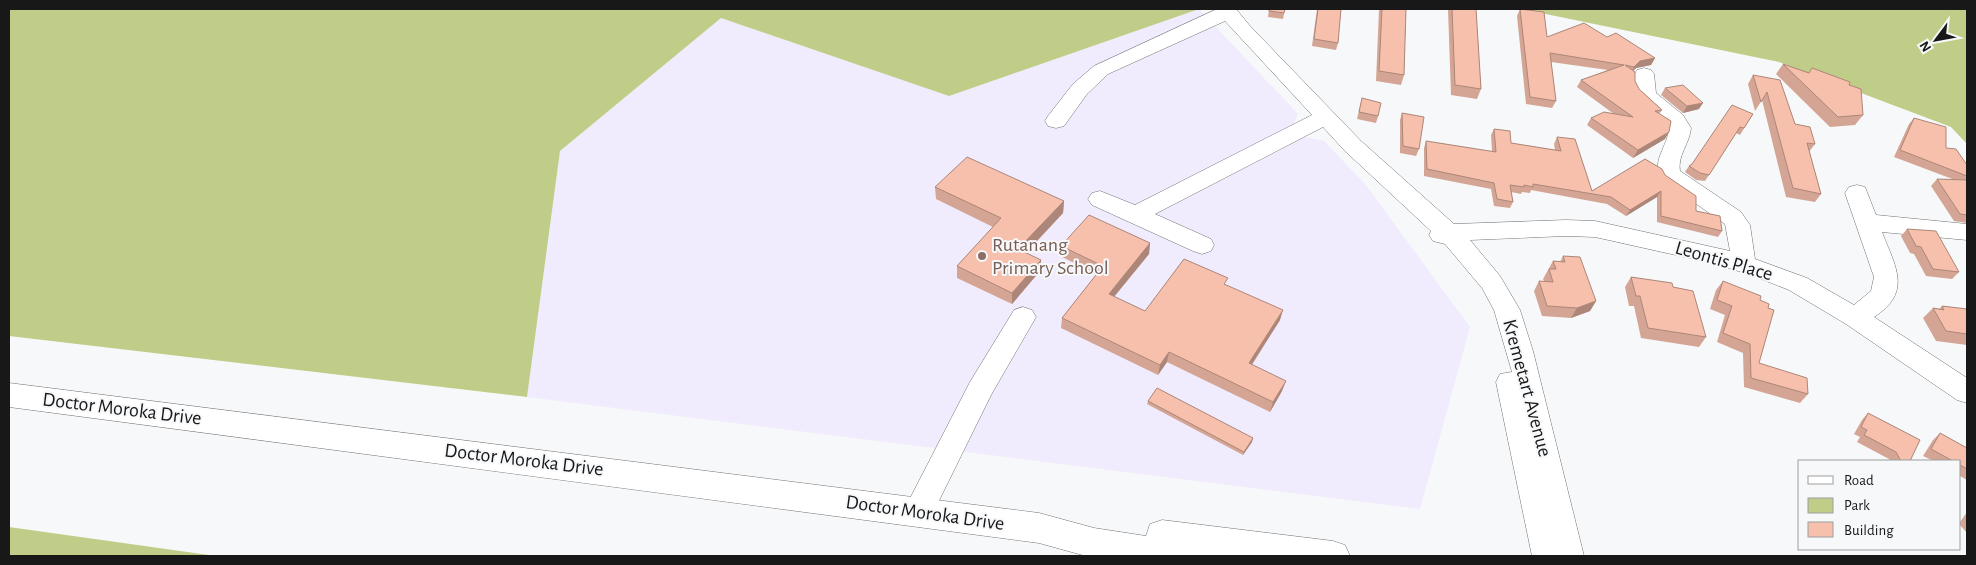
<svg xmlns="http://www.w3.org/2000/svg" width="1976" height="565" font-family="'Alegreya Sans',sans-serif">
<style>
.education{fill:#f0ebfd}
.green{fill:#bfcd88}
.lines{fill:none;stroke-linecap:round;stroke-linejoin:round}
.minor-casing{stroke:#707173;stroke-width:1}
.major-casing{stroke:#707173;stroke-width:1}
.minor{fill:#fff;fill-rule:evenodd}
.major{fill:#fff;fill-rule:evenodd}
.wall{fill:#d4a594}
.shaded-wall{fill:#ac8678}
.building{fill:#f6c0ac;stroke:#ac8678}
.education-dot{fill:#8d6e63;stroke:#f7f8fa;stroke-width:2}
.labels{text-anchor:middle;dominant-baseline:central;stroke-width:4;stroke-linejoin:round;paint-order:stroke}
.education-label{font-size:20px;fill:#785e54;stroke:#f7f8fa;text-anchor:start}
.street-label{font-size:20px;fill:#181819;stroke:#f7f8fa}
</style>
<rect width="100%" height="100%" fill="#f7f8fa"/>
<path class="education" d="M1199 9 1298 114 1292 127 1301 136 1324 141 1365 184 1470 327 1420 509 527 397 560 151 721 18 949 96Z"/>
<path class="green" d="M9 9H1199L949 96 721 18 560 151 527 397 9 336Z
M1521 9H1967V144L1951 127 1779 62Z
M9 527 216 556H9Z"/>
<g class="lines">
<g class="minor-casing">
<path id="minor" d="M1217 9H1236L1250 26 1361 141 1454 224 1566 220 1595 221 1730 251 1725 224 1662 180C1650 161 1668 147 1669 128 1659 110 1619 96 1637 70L1644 68 1651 70 1654 74 1656 93 1683 115 1691 128C1690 143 1677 156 1680 171L1741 212 1750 225 1755 259 1807 278 1854 305 1871 291 1874 277 1845 193 1849 187 1857 185 1865 187 1876 215 1967 224V240L1882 232C1895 266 1913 292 1874 317L1967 378V403L1957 400 1846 324 1789 290 1754 276 1716 264 1595 237 1566 236 1470 240 1500 276 1520 310 1533 351 1584 556H1532L1496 382 1500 374 1512 372 1494 310 1482 288 1445 244 1433 241 1429 235 1431 231 1345 151 1323 127 1155 214 1211 239 1214 245 1211 251 1202 254 1193 251 1092 205 1088 199 1092 193 1100 191 1135 205 1312 115 1225 21 1108 74 1087 94 1064 126 1056 128 1048 126 1045 121 1048 116 1073 84 1094 66Z
M1023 307 1032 310 1036 317 991 395 929 521 918 525 907 521 903 512 970 382 1014 310Z"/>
</g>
<g class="major-casing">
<path id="major" d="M9 383 1039 513 1094 528 1146 536 1150 524 1162 520 1333 541 1345 545 1350 556H1086L1039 543 9 407Z"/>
</g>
<use href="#minor" class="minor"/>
<use href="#major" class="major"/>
</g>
<path class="wall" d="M1269 9H1285L1283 19 1268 17Z
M1317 9H1341L1338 43 1336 50 1312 46Z
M1379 9H1406L1404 75 1401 85 1376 81Z
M1448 9H1476L1481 89 1477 99 1451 95Z
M1520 9 1547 37H1607L1655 58 1651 65 1636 68 1633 71 1635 81 1639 89 1662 110 1659 114 1665 139 1633 158 1587 125 1591 118 1614 114 1577 87 1581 80 1608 70 1551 62 1556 101 1552 108 1526 104 1517 16Z
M1783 64 1849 85 1863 115 1855 125 1830 127 1776 74Z
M1753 75 1795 124 1815 144 1809 152 1821 194 1815 202 1786 197 1762 100 1755 111 1748 84Z
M1665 88 1699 109 1683 113 1661 95Z
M1362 98 1378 116 1376 123 1357 119Z
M1402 113 1419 149 1416 156 1400 153V120Z
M1753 114 1740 135 1736 133 1705 181 1696 180 1685 172 1689 166 1692 164Z
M1914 118 1946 148 1967 165V223L1954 221 1931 186 1937 179 1955 180 1894 157 1909 124Z
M1494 129 1511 143 1555 150 1554 144 1557 137 1592 191 1665 175 1696 211 1722 231 1718 237 1657 222V197L1626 216 1607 204 1531 190 1530 193 1522 192 1521 194 1511 192 1513 202 1510 208 1494 206 1491 189 1424 176V148L1426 141 1492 152 1491 135Z
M935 187 1064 201 1063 213 1026 253 1040 271 1012 304 957 278V266L993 227 936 199Z
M1907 229 1959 272 1952 279 1926 276 1914 254 1910 253 1901 236Z
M1150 243 1149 254 1114 297 1145 311 1226 285 1280 320 1252 365 1282 391 1270 412 1167 362 1158 375 1061 328 1062 318 1097 274 1060 256 1061 246Z
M1563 256 1596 301 1590 311 1571 318 1542 316 1534 291 1539 281H1544L1543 279 1553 261 1560 262Z
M1631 277 1673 287 1706 337 1699 347 1641 338 1634 306H1629L1625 287Z
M1723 281 1760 300 1759 363 1808 394 1800 403 1744 387 1743 353 1717 342 1725 315 1710 309 1716 290Z
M1942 306 1967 309V345L1936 341 1923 318 1933 308 1939 309Z
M1148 401 1252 442 1243 455 1147 404Z
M1868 413 1910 461H1890L1889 459 1857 442 1860 437 1854 434 1862 420Z
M1940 433 1967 448V480L1960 476V461H1934L1923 456 1933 440Z
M1967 512V533L1960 525V522Z"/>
<path class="shaded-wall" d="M1655 58 1651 65 1636 68 1630 74 1634 67 1640 61Z
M1703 103 1699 109 1683 113 1687 106Z
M1669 132 1665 139 1633 158 1638 150Z
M1661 191 1657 197 1626 216 1630 210Z
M1064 201 1063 213 1018 261V249Z
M1150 243 1149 254 1108 304 1109 294Z
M1041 260 1040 271 1012 304V293Z
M1596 301 1590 311 1571 318 1577 308Z
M1283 310 1280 320 1246 373 1249 363Z
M1169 352 1167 362 1158 375 1160 365Z
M1286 381 1282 391 1270 412 1273 402Z
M1253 438 1252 442 1243 455 1244 452Z"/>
<path class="building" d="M1269 9H1285L1284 13 1269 11Z
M1318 9H1341L1338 43 1314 39Z
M1382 9H1406L1404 75 1379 71Z
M1452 9H1476L1481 89 1455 85Z
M1520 9 1544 12 1547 37 1584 23 1607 37 1616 33 1655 58 1640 61 1634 67 1625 65 1635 72V81L1639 89 1662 110 1655 111 1671 121 1669 132 1638 150 1591 118 1604 112 1633 117 1581 80 1624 65 1550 53 1556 101 1530 97Z
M1783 64 1809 73 1812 68 1850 82 1849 85 1861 89 1863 115 1838 117Z
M1753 75 1780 80 1795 124 1810 127 1815 144 1807 143 1821 194 1793 188 1767 92 1761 102Z
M1683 85 1703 103 1687 106 1665 88Z
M1362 98 1381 103 1378 116 1359 112Z
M1732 105 1753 114 1744 128 1740 127 1709 175 1700 173 1689 166 1692 164Z
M1402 113 1424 117 1419 149 1403 146Z
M1914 118 1946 127V148L1956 149 1967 165V176L1900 150Z
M1494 129 1510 131 1511 143 1561 151 1557 137 1575 139 1592 191 1645 159 1662 169 1665 175 1696 196V211L1720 216 1722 231 1661 216V191L1630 210 1611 197 1533 184V187L1524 185V187L1510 185 1513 202 1497 199 1494 183 1427 169 1426 141 1496 152Z
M967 157 1064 201 1018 249 1041 260 1012 293 957 266 1001 218 935 187Z
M1937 179 1967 180V215L1960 214Z
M1089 215 1150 243 1109 294 1145 311 1184 259 1228 278 1224 284 1283 310 1249 363 1286 381 1273 402 1169 352 1160 365 1062 318 1103 266 1061 246Z
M1907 229 1936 231 1959 272 1933 269 1921 247 1916 246Z
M1563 256 1580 257 1596 301 1577 308 1547 306 1539 281 1553 282 1549 269H1556L1553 261 1565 262Z
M1631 277 1672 283 1673 287 1693 291 1706 337 1648 328 1640 296H1636Z
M1723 281 1761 296 1760 300 1769 304 1768 308 1774 310 1759 363 1807 378 1808 394 1751 378 1750 344 1723 333 1732 306 1717 300Z
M1942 306 1967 309V334L1946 331 1933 308 1944 310Z
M1157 388 1253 438 1244 452 1148 401Z
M1868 413 1920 440 1910 461H1901L1896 452 1864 435 1867 430 1861 427Z
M1940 433 1967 448V469L1960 465V461H1953L1931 449Z"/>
<circle class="education-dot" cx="982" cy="256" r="5"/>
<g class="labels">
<g class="education-label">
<text x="992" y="245">Rutanang<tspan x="992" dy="23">Primary School</tspan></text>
</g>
<g class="street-label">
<text transform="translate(1724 261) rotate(16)">Leontis Place</text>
<text transform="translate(1527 388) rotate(75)">Kremetart Avenue</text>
<text transform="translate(122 409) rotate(7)">Doctor Moroka Drive</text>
<text transform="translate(524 460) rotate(7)">Doctor Moroka Drive</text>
<text transform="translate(925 513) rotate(8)">Doctor Moroka Drive</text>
</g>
</g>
<rect width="1976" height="565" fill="none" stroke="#181819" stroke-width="20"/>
<rect x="1798" y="460" width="162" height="90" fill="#f7f8fa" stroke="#9e9ea0"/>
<rect x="1808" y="476" width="25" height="8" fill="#ffffff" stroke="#9e9ea0"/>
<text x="1844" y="485" font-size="15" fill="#181819">Road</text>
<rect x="1808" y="498" width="25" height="15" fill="#bfcd88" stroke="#9e9ea0"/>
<text x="1844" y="510" font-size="15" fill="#181819">Park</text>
<rect x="1808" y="522" width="25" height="15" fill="#f6c0ac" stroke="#9e9ea0"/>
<text x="1844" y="535" font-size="15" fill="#181819">Building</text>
<g transform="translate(1936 40) rotate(238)" stroke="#f7f8fa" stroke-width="4" paint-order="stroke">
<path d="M0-4L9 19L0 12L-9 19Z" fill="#181819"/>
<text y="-8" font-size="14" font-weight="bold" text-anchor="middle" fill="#181819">N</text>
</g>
</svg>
